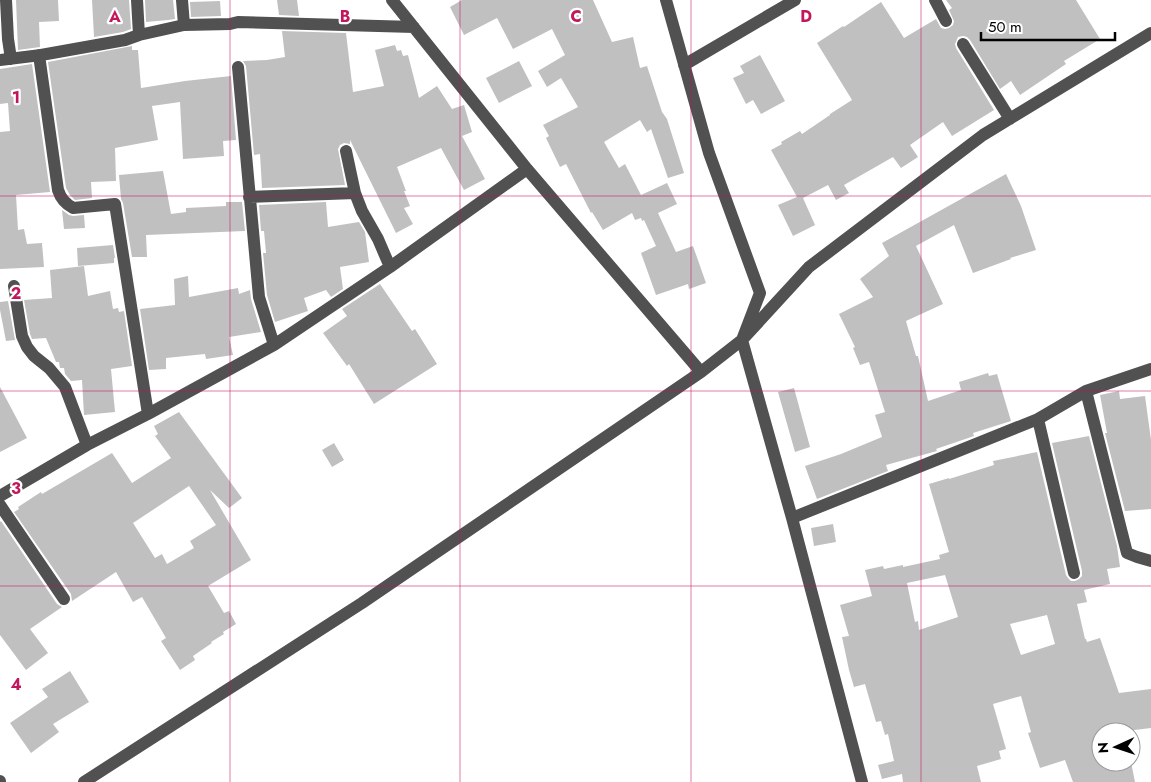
<svg xmlns="http://www.w3.org/2000/svg" width="1151" height="782" font-family="Jost,sans-serif">
<style>
.building{fill:#c0c0c0;fill-rule:evenodd}
.lines{fill:none;stroke-linecap:round;stroke-linejoin:round}
.minor{stroke:#515151;stroke-width:12}
.grid{fill:none;stroke:#c2185b;stroke-width:1;stroke-opacity:0.55}
.grid-label{font-size:16px;text-anchor:middle;font-weight:bold;fill:#c2185b;stroke:#fff;stroke-width:4.5;stroke-linejoin:round;paint-order:stroke}
</style>
<rect width="100%" height="100%" fill="#fff"/>
<path class="building" d="M16 0H58L59 21 39 22 40 47 18 50Z
M92 0H129L131 29 123 32 94 37Z
M145 0H173L175 19 168 20 146 22Z
M277 0H297L299 16 279 15Z
M462 0H593L612 42 633 37 640 68 647 66 662 112 667 119 684 173 668 178 651 129 647 132 640 120 604 142 619 168 625 164 641 195 667 183 677 204 658 213 676 252 693 246 706 283 689 289 688 284 656 295 641 253 656 246 644 220 642 221 641 218 635 220 632 213 603 230 592 212 591 213 566 164 560 167 546 138 549 136 543 125 578 107 561 78 547 87 538 71 565 55 552 29 513 49 497 18 464 35 450 7Z
M946 0H1076L1100 39 1064 61 1066 64 1020 95 1011 81 1000 89 970 40 967 37 963 36 958 37 955 44 956 48 994 110 952 136 943 122 910 145 918 157 901 168 893 157 844 185 849 193 836 200 828 185 803 198 815 225 793 236 778 205 797 197 771 150 782 144 781 142 800 131 802 134 830 115V114L852 100 817 43 843 26 844 27 881 2 904 38 936 19 941 28 945 29 949 28 953 25 954 21 949 10 952 8Z
M220 1 221 16 191 17 190 2Z
M282 31 346 33 353 92 384 86 375 50 395 45 397 51 401 50 403 56 408 55 419 98 437 86 452 109 464 105 472 132 462 136 485 179 464 190 441 148 397 167 406 191H404L410 206 404 208 413 224 396 233 350 140V144L344 143 340 145 338 149 345 185 262 188 260 154 254 155 246 66 243 61 267 60 285 57Z
M132 46V50H138L141 88 185 81 231 76 236 140 223 141 224 156 183 159 180 102 152 106 158 140 115 148 116 181 91 182 92 198 75 200 70 195 66 188 48 62Z
M760 55 785 101 761 114 753 100 746 104 733 78 744 73 740 66Z
M519 61 532 86 499 103 486 78Z
M32 64 50 192 16 195 18 230 24 229 27 244 42 243 44 267 0 269V132L10 131 8 103 0 104V69Z
M163 171 171 214 186 212V208L226 206V202H242L245 231 146 235 147 257H132L123 203 121 199 119 175Z
M1006 174 1021 206 1036 250 1010 258 1011 259 973 273 954 225 916 246 943 304 906 321 916 356H918L928 401 961 390 959 382 988 373 989 376 997 374 1011 421 973 433 974 436 936 449 937 451 886 465 888 471 817 499 805 466 841 454 882 437 875 415 885 412 869 362 860 365 853 348 855 347 839 314 873 297 860 279 889 256 882 243Z
M326 202 328 227 359 222 365 232 369 262 340 267 343 289 331 297 326 290 304 298 308 311 275 322 267 295 263 253H266L264 231H261L259 205Z
M62 210 69 215 73 216 84 215 85 228 64 229Z
M113 245 115 258H114V263L78 266 77 248Z
M84 266 88 296 110 291 113 309 118 308 119 312 124 311 132 366 111 369 115 412 84 415 82 380 71 381 65 374 64 368H60L59 362H56L46 338 32 339 30 334 24 300 52 298 50 270Z
M188 276 189 297 238 288 239 294 250 290 251 299 261 332 229 337 233 355 206 359 205 354 166 358V369L149 370 140 309 175 305 174 279Z
M380 284 412 331 415 329 437 364 374 404 349 364 347 366 323 333 347 316 342 309Z
M8 301 15 340 6 341 0 310V302Z
M0 387 27 438 0 452Z
M794 388 810 447 795 452 778 392Z
M1119 391 1120 399 1145 396 1151 440V509L1125 511 1105 433H1107L1100 395Z
M179 412 242 498 229 508 210 490 251 560 208 586 224 613 229 611 236 624 223 632 224 634 211 642 212 643 193 656 195 660 180 670 161 641 166 638 142 597 133 602 116 572 72 601 71 594 14 512 19 509 18 507 41 492 42 494 112 453 132 483 171 458 155 436 158 434 154 426ZM189 486 216 525 190 541 194 548 167 564 162 554 155 558 133 523Z
M1089 436 1117 546 1120 567 1107 569 1110 584 1084 590 1087 602 1077 604 1085 639H1086L1087 642 1100 638 1119 693 1151 689V728L1126 731V732H1101V762H1131L1135 782H1073L1065 760 1040 768 1028 733 1031 732 1021 696 993 704 1006 749 999 751 1001 759 977 766 981 782H903L902 774 882 779 878 765 894 761 888 734 885 735 881 721 876 722 865 684 854 687 849 670 842 637 849 636 840 605 872 596 865 570 883 566 884 569 903 565V567L940 559 939 555 949 552 929 484 949 478V479L994 465 993 461 1037 452 1066 575 1068 578 1071 581H1075L1079 579 1082 576V571L1052 443ZM945 575 958 617 919 630 918 621 915 622 907 583ZM1047 615 1055 644 1021 655 1010 624Z
M334 443 344 460 332 467 322 450Z
M1 521 57 604 62 607 30 629 48 653 26 670 0 635V522Z
M833 524 836 542 814 546 811 528Z
M70 671 89 702 53 724 59 732 31 753 10 723 48 697 42 689Z"/>
<g class="lines">
<path class="minor" d="M6 0 8 39 11 59
M137 0 139 35
M182 0 184 25
M392 0 527 169 701 372
M666 0 709 153 760 293 742 340 792 518 862 782
M935 0 946 21
M963 44 1010 119
M39 55 58 190C61 199 65 203 73 208L115 204 148 414
M0 60 41 55 125 40 139 35 184 25 230 24 238 22 414 27
M684 65 795 0
M238 67 259 297 274 345
M346 151 355 193
M249 197 355 193 362 211 378 239 390 267
M14 286 22 336 27 347 34 356 49 368 65 387 87 445
M1086 391 1127 553 1137 557 1151 561
M1038 419 1074 573
M0 496 87 445 148 414 274 345 390 267 527 169
M0 505 64 599
M792 518 1038 419 1086 391 1151 369
M0 781V782
M84 782 362 603 701 372 742 340 809 267 983 135 1151 33"/>
</g>
<path class="grid" d="M230 0V782M460 0V782M691 0V782M921 0V782M0 196H1151M0 391H1151M0 586H1151"/>
<g class="grid-label">
<text x="115" y="22">A</text>
<text x="345" y="22">B</text>
<text x="576" y="22">C</text>
<text x="806" y="22">D</text>
<text x="16" y="103">1</text>
<text x="16" y="299">2</text>
<text x="16" y="494">3</text>
<text x="16" y="690">4</text>
</g>
<g transform="translate(1116 747) rotate(267)"><circle r="24" fill="#ffffff" stroke="#999999"/>
<path d="M0-4L9 19L0 12L-9 19Z" fill="#000000"/>
<text y="-8" font-size="14" font-weight="bold" text-anchor="middle" fill="#000000">N</text>
</g>
<path d="M981 32v8h134v-8" fill="none" stroke="#000000" stroke-width="2.5"/>
<text x="988" y="32" font-size="15" fill="#000000" stroke="#ffffff" stroke-width="4" paint-order="stroke">50 m</text>
</svg>
